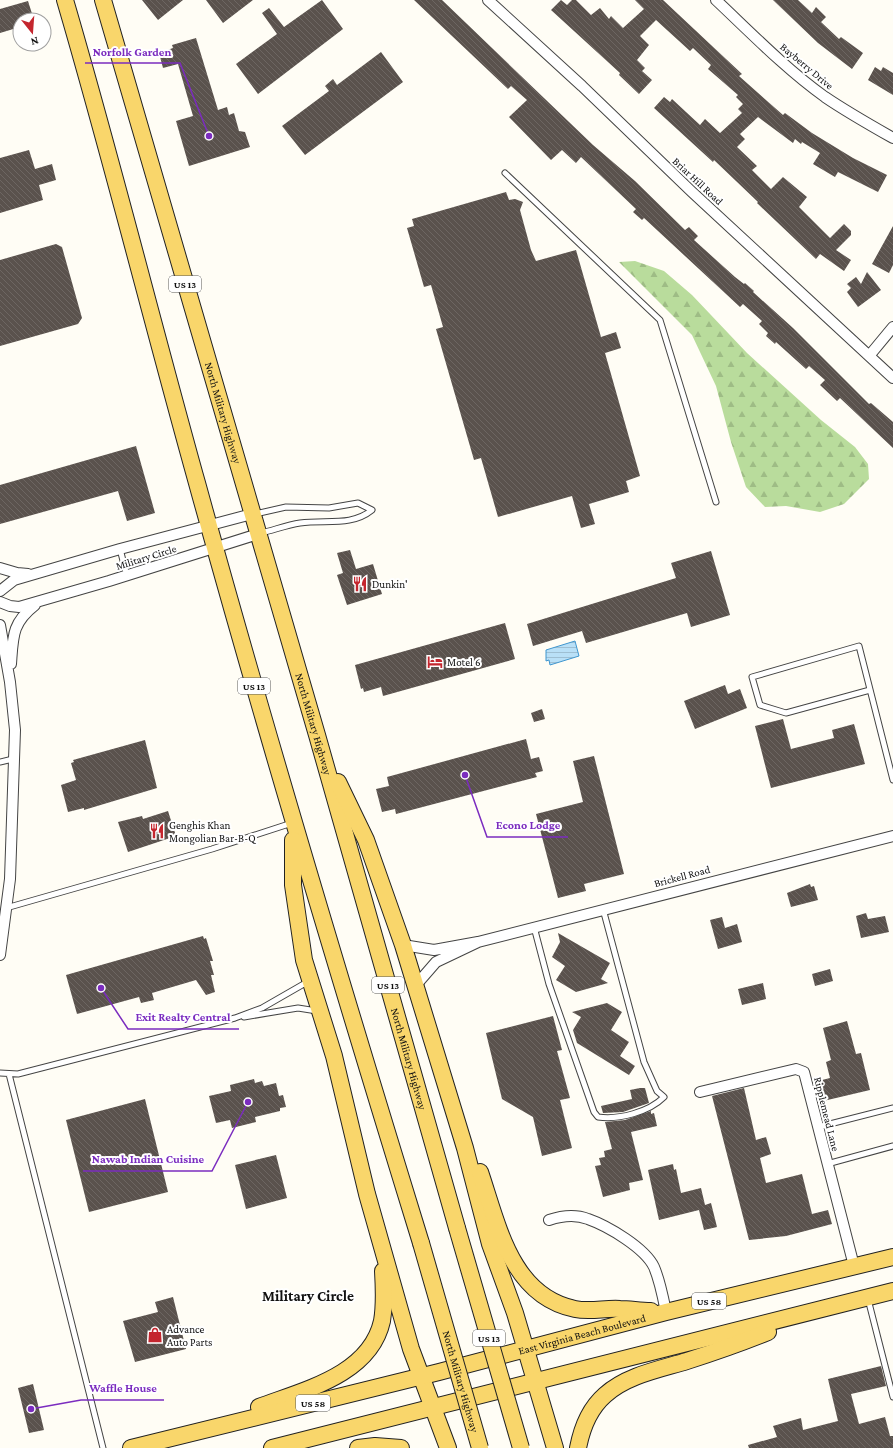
<svg xmlns="http://www.w3.org/2000/svg" width="893" height="1448" font-family="'Crimson Pro',serif">
<style>
.forest{fill:url(#forest-firs)}
.water{fill:url(#water-rules);stroke:#3f96cf}
.building{fill:url(#building-back-hatch)}
.lines{fill:none;stroke-linecap:round;stroke-linejoin:round}
.lane-casing{stroke:#444;stroke-width:7}
.street-casing{stroke:#444;stroke-width:12}
.primary-casing{stroke:#222;stroke-width:18}
.lane{stroke:#fff;stroke-width:5}
.street{stroke:#fff;stroke-width:10}
.primary{stroke:#f9d66b;stroke-width:16}
.primary-bridge-casing{stroke:#222;stroke-width:18;stroke-linecap:butt}
.primary-bridge{stroke:#f9d66b;stroke-width:16}
.labels{text-anchor:middle;dominant-baseline:central;stroke-width:4;stroke-linejoin:round;paint-order:stroke}
.shield{fill:#fff;stroke:#585858;stroke-width:1}
.shield-label{font-size:10px;font-weight:bold;fill:#111}
.street-label{font-size:11px;fill:#111;stroke:#fff}
.poi-label{font-size:11px;fill:#111;stroke:#fff;text-anchor:start}
.district-label{font-size:15px;font-weight:bold;fill:#111;stroke:#fff}
.leader{fill:none;stroke:#7b2cbf;stroke-width:1.5}
.callout-dot{fill:#7b2cbf;stroke:#fff;stroke-width:1.5}
.callout-label{font-size:12px;text-anchor:middle;font-weight:bold;fill:#7b2cbf;stroke:#fff;stroke-width:4;stroke-linejoin:round;paint-order:stroke}
</style>
<defs>
<pattern id="forest-firs" width="22" height="20" patternUnits="userSpaceOnUse"><rect width="22" height="20" fill="#b9dc9c"/><path d="M5 1l3.5 6h-7zM16 11l3.5 6h-7z" fill="#9ebc85"/></pattern>
<pattern id="water-rules" width="6" height="5" patternUnits="userSpaceOnUse"><rect width="6" height="5" fill="#b9e0f7"/><path d="M0 2.5h6" fill="none" stroke="#9ebfd3"/></pattern>
<pattern id="building-back-hatch" width="6" height="6" patternUnits="userSpaceOnUse"><rect width="6" height="6" fill="#5a524d"/><path d="M-1 5l2 2M0 0l6 6M5-1l2 2" fill="none" stroke="#6d6662"/></pattern>
</defs>
<rect width="100%" height="100%" fill="#fffdf5"/>
<path class="forest" d="M635 261 664 271 692 295 747 353 821 420 855 447 868 464 869 479 844 504 820 512 786 506 765 507 746 487 731 442 716 386 692 335 619 262Z"/>
<path class="water" d="M575 641 579 656 550 665 549 660 546 661V650Z"/>
<path class="building" d="M142 0H183L158 20Z
M206 0H253L223 23Z
M322 0 343 29 258 94 236 64 277 34 262 13 269 8 284 27Z
M414 0H442L593 145 635 181 685 230 689 227 698 236 694 240 735 277 744 284 745 283 754 291 753 292 793 328 869 404 871 403 893 422V448L840 398 837 401 820 385 825 380 809 366 806 369 776 342 775 344 766 336 768 333 759 324 762 321 743 304 740 307 644 218 642 220 633 212 636 209 581 157 576 163 562 150 551 160 509 117 527 100 511 86 508 89Z
M561 0 567 5 572 0H576L591 15 600 8 609 19 611 16 623 28 644 9 635 0H663L742 74 739 76 783 115 785 113 812 133 853 158 887 175 878 192 838 172 835 177 813 164 820 153 802 142 801 144 795 139 793 143 758 117 740 134 745 139 737 147 757 166 752 170 771 189 783 177 807 197 799 207 830 238 844 224 851 231V235L836 250 851 260 844 271 820 254 816 259 757 203 758 202 714 160 713 162 654 108 664 97 670 102 672 99 700 125 705 119 720 133 742 113 738 109 743 104 736 97 738 95 708 69 711 65 693 48 690 51 656 20 640 36 649 45 637 60 645 68 642 71 652 80 639 94 619 75 620 73 551 10Z
M773 0H798L812 13 816 7 826 17 821 22 839 39 841 37 863 53 852 69 818 43Z
M28 1 34 20H20V27L0 33V9Z
M196 38 218 110 227 107 229 115 234 113 239 131 245 132 250 147 189 166 176 121 193 116 178 64 163 68 159 53 173 48 172 45Z
M381 52 403 82 305 155 282 126 329 91 325 86 333 79 337 85Z
M875 67 881 71 883 67 893 73V95L868 80Z
M29 150 35 169 52 164 56 180 39 185 43 200 0 213V158Z
M506 192 509 200 515 199 523 202 520 210 531 250 536 261 576 250 601 337 616 332 621 348 605 353 640 476 626 481 629 492 589 504 595 524 581 528 572 496 498 517 481 458 474 460 436 329 443 327 431 285 424 287 407 228 414 226 412 219Z
M893 226V265L889 273 872 264Z
M56 244 62 247 82 318 78 324 0 346V260Z
M867 272 881 290 858 307 847 292 851 288 847 284 856 277 861 284Z
M136 446 155 513 127 521 118 491 0 524V485Z
M350 550 356 569 373 564 382 594 347 605 337 575 343 573 337 553Z
M711 551 730 615 691 627 687 613 586 643 582 631 533 646 527 624 676 578 671 563Z
M505 623 515 659 383 696 381 687 364 692 363 688 361 689 355 665Z
M725 685 728 694 740 689 747 708 695 729 684 701Z
M542 709 545 719 534 722 531 713Z
M783 719 791 749 834 738 832 730 854 724 865 764 771 788 755 726Z
M526 739 531 759 539 757 543 771 535 773 537 777 396 814 395 809 382 812 376 789 389 786 387 777Z
M145 740 157 788 84 810V808L68 812 61 785 76 780 71 763 74 762 73 760Z
M594 756 624 874 584 884 586 891 558 898 536 814 583 802 573 761Z
M168 811 176 836 128 852 118 822 142 816 143 819Z
M810 884 811 887 814 886 818 900 791 907 787 893Z
M866 913 868 919 885 916 889 932 861 938 856 916Z
M722 917 725 928 737 924 742 942 718 949 710 920Z
M558 933 610 963 601 979 608 983 576 992 556 980 565 966 552 957 560 942Z
M203 936 204 939 206 938 213 961H210L214 975H211L215 992 206 995 196 980 152 993 154 1000 141 1003 139 997 77 1014 66 975Z
M830 969 833 981 815 986 812 974Z
M763 983 766 999 742 1005 738 989Z
M607 1003 622 1012 611 1030 629 1042 620 1056 635 1066 629 1075 577 1043 573 1030 581 1017 572 1012Z
M553 1016 562 1050 557 1051 570 1098 560 1100 572 1148 542 1156 533 1117 502 1099 486 1033Z
M847 1021 856 1054 861 1053 870 1090 819 1102 814 1082 830 1078 826 1062 831 1060 823 1028Z
M254 1079 255 1083 262 1081 264 1086 276 1083 279 1096 283 1095 286 1107 280 1108V1111L255 1117 256 1122 232 1128 230 1120 216 1123 209 1096 231 1091 230 1085Z
M640 1088H645L649 1103 623 1112 603 1113 601 1106 632 1099 630 1090Z
M744 1088 756 1140 766 1137 771 1154 760 1158 766 1183 802 1174 812 1214 828 1210 832 1224 786 1236 749 1240 712 1096Z
M145 1099 168 1192 89 1212 66 1120Z
M651 1111V1114L654 1113 657 1126 631 1132 643 1180 629 1183 630 1190 603 1197 595 1166 601 1165 599 1158 605 1157 604 1151 612 1149 605 1122 625 1120Z
M276 1155 287 1198 246 1209 235 1165Z
M673 1164 674 1170 676 1169 681 1193 701 1188 705 1205 711 1203 717 1227 704 1230 699 1210 659 1220 648 1170Z
M173 1297 186 1349 135 1362 123 1321 158 1312 155 1302Z
M881 1366 886 1386 851 1394 859 1424 885 1417 890 1436H893V1448H749L748 1445 777 1437 773 1426 801 1418 803 1430 838 1421 828 1379Z
M33 1384 44 1430 29 1433 18 1388Z"/>
<g class="lines">
<g class="lane-casing">
<path id="lane" d="M505 173 660 320 716 502
M255 514 286 507 329 508 358 503 372 510C351 527 325 519 300 523 287 525 274 530 261 533
M120 549 127 576
M870 690 786 713 760 705 752 677 859 646 893 780
M0 762 13 759
M6 908 212 849 292 823
M534 927 549 984 594 1112 598 1117C619 1120 649 1112 664 1097L657 1091 644 1062 603 909
M244 1017 298 1008 317 1011
M0 1073 18 1074 235 1018 262 1008 309 981
M9 1074 103 1448
M818 1127 893 1108
M827 1164 893 1146
M868 1299 893 1397"/>
</g>
<g class="street-casing">
<path id="street" d="M488 0 582 86 692 192 893 378
M716 0C751 33 786 69 825 97 847 112 870 125 893 138
M869 356 893 327
M0 568 17 573 28 574
M0 591 14 580 120 549 252 514
M0 602 10 606 19 607 109 581 258 534
M0 625 10 682 15 730 10 879 0 955
M11 664C13 636 12 623 35 605
M478 942 893 836
M403 945 434 950 478 942 436 962 416 985
M700 1092 796 1069 804 1072 854 1266
M549 1220C561 1216 575 1214 588 1219 608 1226 645 1248 654 1267 660 1281 663 1297 666 1312"/>
</g>
<g class="primary-casing">
<g id="primary">
<path d="M65 0C112 160 152 322 197 483 267 737 343 990 421 1243"/>
<path id="s1" d="M103 0 317 735 457 1228"/>
<path d="M338 782 366 840 403 945 465 1148 490 1244 515 1313 555 1448"/>
<path d="M293 840V885L304 960 334 1056 367 1194 411 1349 448 1448"/>
<path d="M480 1172C498 1225 511 1296 575 1309 590 1312 605 1308 620 1309 630 1309 640 1311 651 1311"/>
<path d="M259 1407C304 1390 370 1375 382 1321 385 1304 384 1288 383 1271"/>
<path id="s2" d="M131 1448 439 1372 666 1312 893 1257"/>
<path d="M272 1448 893 1291"/>
<path d="M358 1448 375 1446 401 1448"/>
<path d="M578 1448C582 1427 589 1409 605 1395 627 1375 661 1369 687 1361 715 1352 741 1343 768 1332"/>
</g>
</g>
<use href="#lane" class="lane"/>
<use href="#street" class="street"/>
<use href="#primary" class="primary"/>
<g class="primary-bridge-casing">
<g id="primary-bridge">
<path d="M457 1228 521 1448"/>
<path id="s3" d="M421 1243 480 1448"/>
</g>
</g>
<use href="#primary-bridge" class="primary-bridge"/>
</g>
<defs>
<g id="restaurant-bare" transform="scale(1.2)"><path d="M-5-6h1v4h1v-4h1v4h1v-4h1v5L-1.5 .5V6h-2V.5L-5-1ZM5-6V6H3V1.5H1.5Q1.5-4 5-6Z" fill="#c4262e" stroke="#fff" stroke-width="2.5" paint-order="stroke"/></g>
<g id="hotel-bare" transform="scale(1.2)"><path d="M-6-4.5h1.5V1H6V5H4.5V3h-9V5H-6ZM-4 0a1.8 1.8 0 1 1 3.6 0ZM.5 0V-2.5h3Q6-2.5 6 0Z" fill="#c4262e" stroke="#fff" stroke-width="2.5" paint-order="stroke"/></g>
<g id="shop-bare" transform="scale(1.2)"><path d="M-5-2.5h2.3a2.7 3.5 0 0 1 5.4 0H5L5.5 6h-11ZM-1.5-2.5h3a1.5 2.3 0 0 0-3 0Z" fill="#c4262e" stroke="#fff" stroke-width="2.5" paint-order="stroke"/></g>
</defs>
<g fill-rule="evenodd">
<use href="#restaurant-bare" x="360" y="584"/>
<use href="#hotel-bare" x="435" y="662"/>
<use href="#restaurant-bare" x="157" y="831"/>
<use href="#shop-bare" x="155" y="1335"/>
</g>
<g class="labels">
<g class="shield">
<rect x="169" y="276" width="32" height="16" rx="3"/>
<rect x="238" y="678" width="32" height="16" rx="3"/>
<rect x="372" y="977" width="32" height="16" rx="3"/>
<rect x="692" y="1293" width="34" height="16" rx="3"/>
<rect x="473" y="1330" width="32" height="16" rx="3"/>
<rect x="296" y="1395" width="34" height="16" rx="3"/>
</g>
<g class="shield-label">
<text x="185" y="284">US 13</text>
<text x="254" y="686">US 13</text>
<text x="388" y="985">US 13</text>
<text x="709" y="1301">US 58</text>
<text x="489" y="1338">US 13</text>
<text x="313" y="1403">US 58</text>
</g>
<g class="street-label">
<text transform="translate(807 66) rotate(40)">Bayberry Drive</text>
<text transform="translate(698 181) rotate(43)">Briar Hill Road</text>
<text stroke="none"><textPath href="#s1" startOffset="430">North Military Highway</textPath></text>
<text transform="translate(146 557) rotate(-17)">Military Circle</text>
<text stroke="none"><textPath href="#s1" startOffset="754">North Military Highway</textPath></text>
<text transform="translate(682 876) rotate(-15)">Brickell Road</text>
<text stroke="none"><textPath href="#s1" startOffset="1102">North Military Highway</textPath></text>
<text transform="translate(827 1114) rotate(76)">Ripplemead Lane</text>
<text stroke="none"><textPath href="#s2" startOffset="465">East Virginia Beach Boulevard</textPath></text>
<text stroke="none"><textPath href="#s3" startOffset="144">North Military Highway</textPath></text>
</g>
<g class="poi-label">
<text x="372" y="584">Dunkin'</text>
<text x="447" y="662">Motel 6</text>
<text x="169" y="825">Genghis Khan<tspan x="169" dy="13">Mongolian Bar-B-Q</tspan></text>
<text x="167" y="1329">Advance<tspan x="167" dy="13">Auto Parts</tspan></text>
</g>
<g class="district-label">
<text x="308" y="1296">Military Circle</text>
</g>
</g>
<path class="leader" d="M209 136L180 63H85M465 775L487 837H568M101 988L128 1029H239M248 1102L212 1171H83M31 1409L81 1400H164"/>
<g class="callout-dot">
<circle cx="209" cy="136" r="4"/>
<circle cx="465" cy="775" r="4"/>
<circle cx="101" cy="988" r="4"/>
<circle cx="248" cy="1102" r="4"/>
<circle cx="31" cy="1409" r="4"/>
</g>
<g class="callout-label">
<text x="132" y="56">Norfolk Garden</text>
<text x="528" y="829">Econo Lodge</text>
<text x="183" y="1021">Exit Realty Central</text>
<text x="148" y="1163">Nawab Indian Cuisine</text>
<text x="123" y="1392">Waffle House</text>
</g>
<g transform="translate(32 32) rotate(163)"><circle r="19" fill="#ffffff" stroke="#a0a0a0"/>
<path d="M0-3L7 15L0 10L-7 15Z" fill="#c4262e"/>
<text y="-6" font-size="11" font-weight="bold" text-anchor="middle" fill="#111111">N</text>
</g>
</svg>
